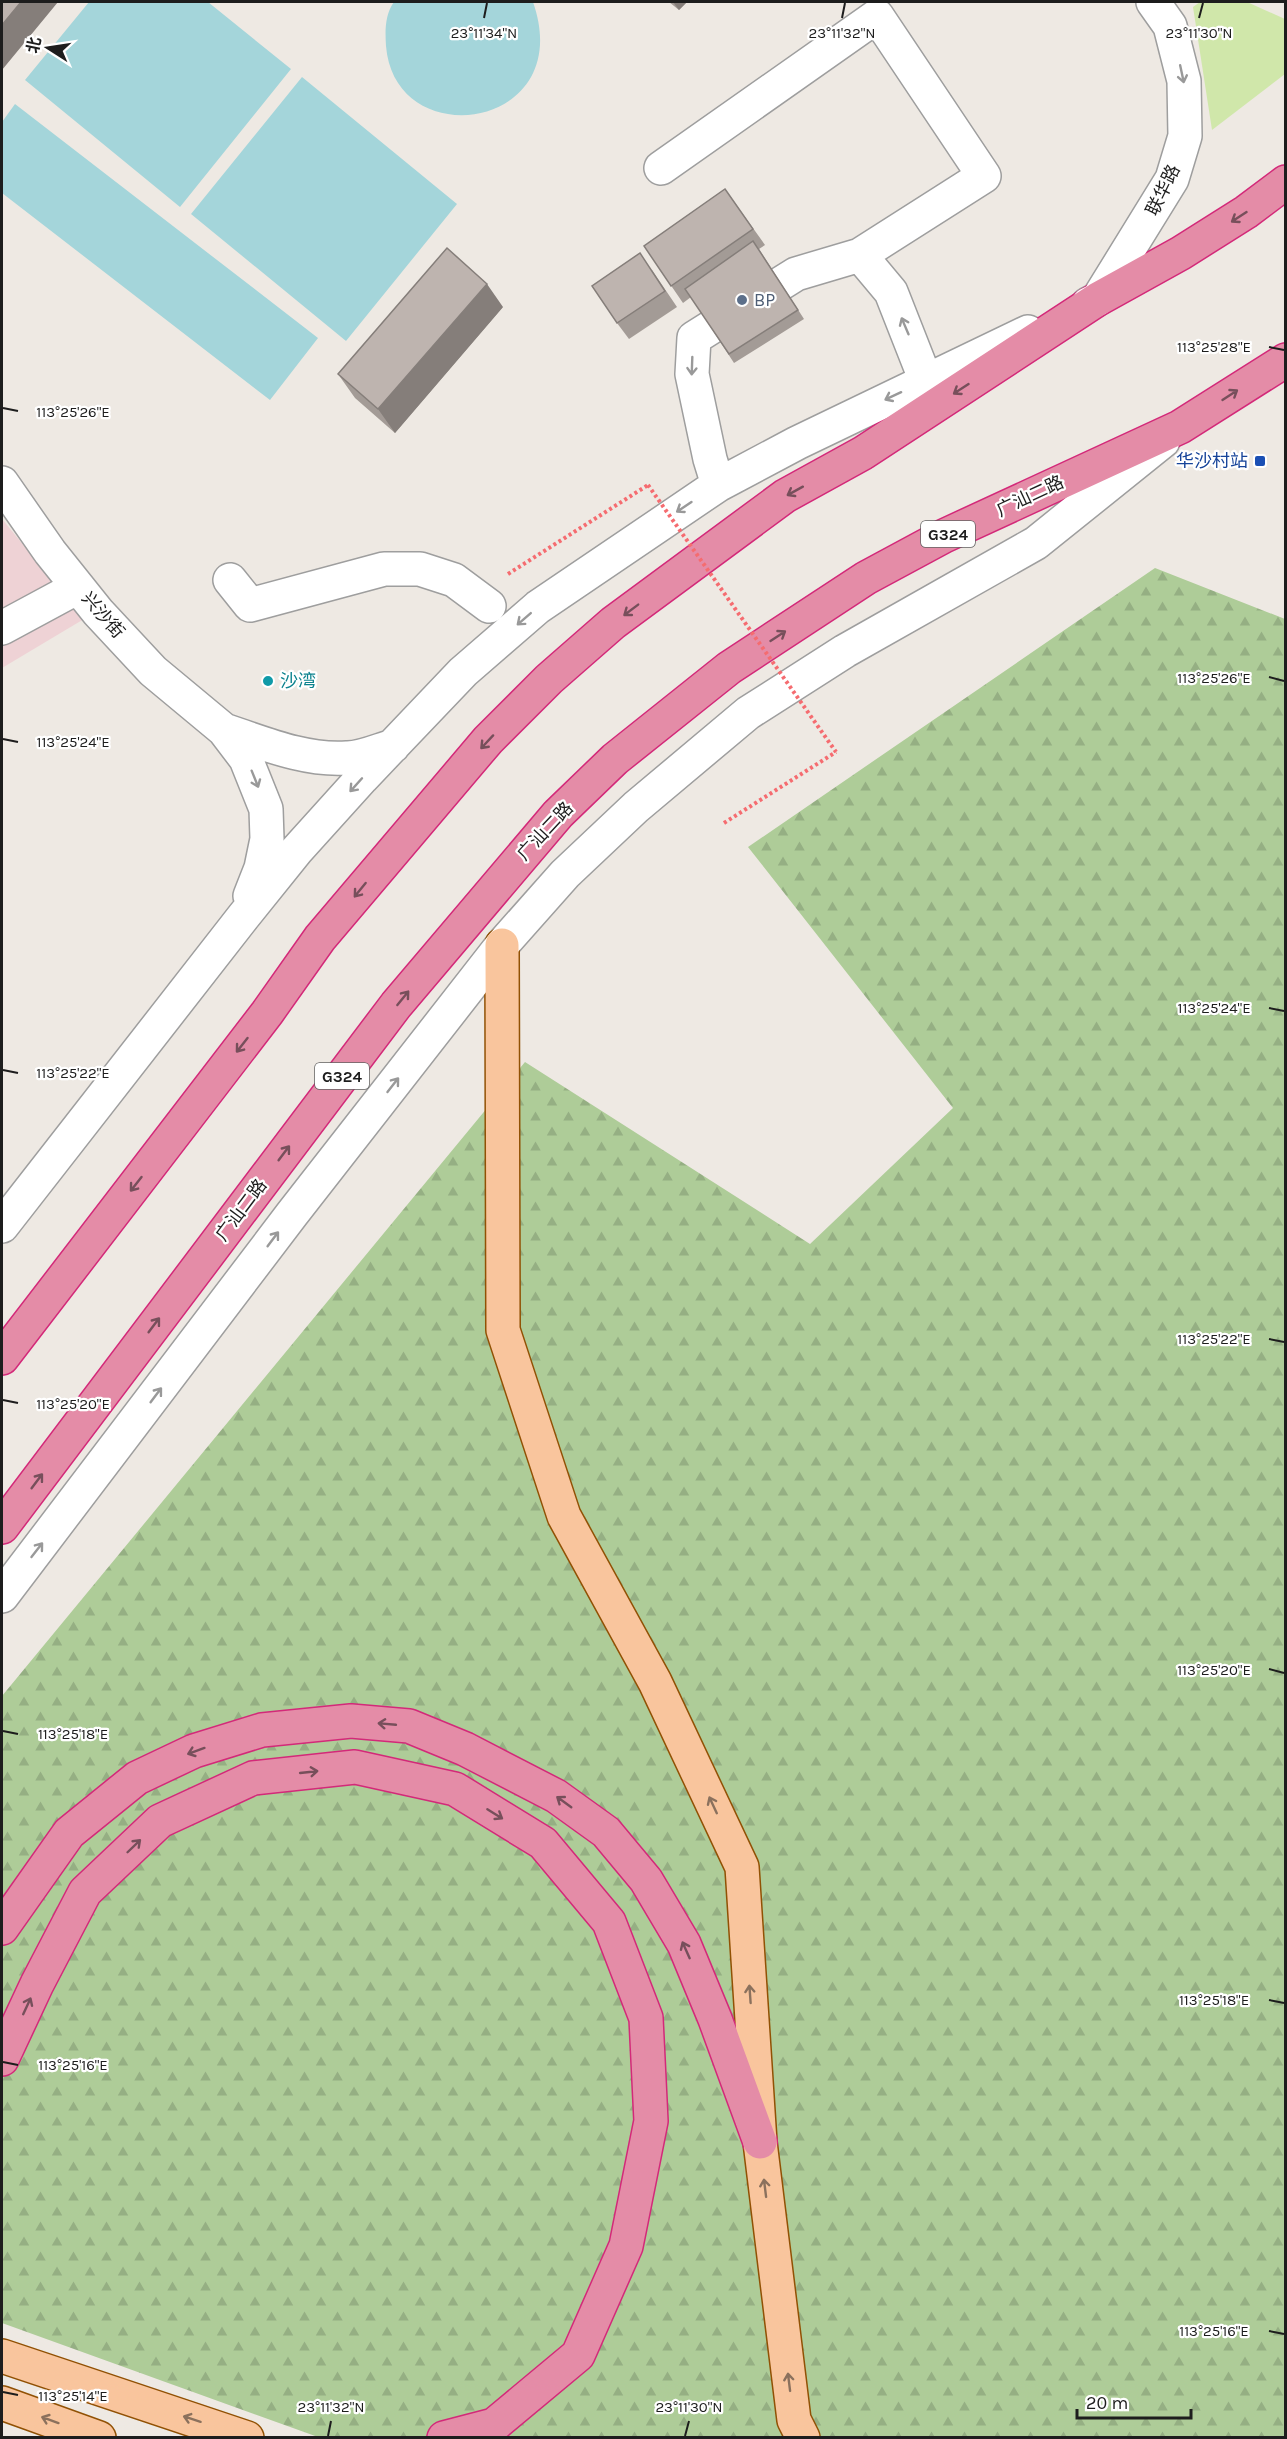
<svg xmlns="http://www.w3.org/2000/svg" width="1287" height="2439" font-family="Karla,'Noto Sans SC',sans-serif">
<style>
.commercial{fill:#eed2d5}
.grass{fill:#d0e7aa}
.forest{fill:url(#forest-firs)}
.water{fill:#a4d5da}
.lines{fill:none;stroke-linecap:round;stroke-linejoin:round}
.minor-casing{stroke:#9e9e9e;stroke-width:36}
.major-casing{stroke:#915104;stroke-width:36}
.highway-casing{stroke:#d32979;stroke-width:36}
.path{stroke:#f56c70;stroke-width:4;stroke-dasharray:3 3;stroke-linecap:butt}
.minor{stroke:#fff;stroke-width:33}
.major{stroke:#f9c59d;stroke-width:33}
.highway{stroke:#e48ca7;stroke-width:33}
.path-bridge{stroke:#f56c70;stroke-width:4;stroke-dasharray:3 3;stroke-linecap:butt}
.wall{fill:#a39b96}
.shaded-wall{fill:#857e7a}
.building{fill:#beb4af;stroke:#857e7a;stroke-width:1.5}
.oneway{stroke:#999}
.oneway2{stroke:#774f5b}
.oneway3{stroke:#8b715d}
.ticks{fill:none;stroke:#1d1d1d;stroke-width:2}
.service-dot{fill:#5c6f8a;stroke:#fff;stroke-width:2}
.transit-dot{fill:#1a4fb4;stroke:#fff;stroke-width:2}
.culture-dot{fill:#0f9aa8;stroke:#fff;stroke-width:2}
.labels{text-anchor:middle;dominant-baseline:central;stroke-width:4.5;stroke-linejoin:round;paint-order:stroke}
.shield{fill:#fff;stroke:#616161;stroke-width:1.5}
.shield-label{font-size:16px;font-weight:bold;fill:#1d1d1d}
.street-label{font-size:18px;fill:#1d1d1d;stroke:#fff}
.service-label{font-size:18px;fill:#4e5e75;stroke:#fff;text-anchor:start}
.transit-label{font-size:18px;fill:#164399;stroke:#fff;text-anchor:end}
.culture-label{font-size:18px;fill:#0d838f;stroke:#fff;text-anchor:start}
.ticks-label{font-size:15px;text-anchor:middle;fill:#1d1d1d;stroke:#fff;stroke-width:4.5;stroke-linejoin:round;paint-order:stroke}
</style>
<defs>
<pattern id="forest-firs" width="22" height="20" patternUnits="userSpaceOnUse" patternTransform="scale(1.5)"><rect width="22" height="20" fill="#aecc98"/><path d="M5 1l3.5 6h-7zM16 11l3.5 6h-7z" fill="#95af83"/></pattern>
</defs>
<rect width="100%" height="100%" fill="#eee9e3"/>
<path class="commercial" d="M2 519 84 619 2 668Z"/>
<path class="grass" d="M1200 2H1247L1285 19V74L1212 130 1193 7Z"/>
<path class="forest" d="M1155 568 1285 619V2437H318L2 2323V1696L525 1062 810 1244 953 1108 748 847Z"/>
<path class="water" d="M89 2H208L291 69 180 207 25 80Z
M394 2H533C578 130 395 156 386 46 385 31 385 14 394 2Z
M302 77 457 204 346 341 191 214Z
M15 104 318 338 270 400 2 193V122Z"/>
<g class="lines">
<g class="minor-casing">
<path id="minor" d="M661 168 877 16 984 176 860 255
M1088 304 1098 299 1172 179 1185 136 1184 81 1170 26 1153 2
M2 483 50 552 98 612 153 671 224 730 246 759 266 809 267 839 261 868 250 896
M718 485 710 459 692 374 694 338 796 274 860 255 891 292 926 381
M230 580 250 605 384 569H420L454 580 489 606
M2 628 78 587
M224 730C263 743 305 761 347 758 362 758 379 750 393 746
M2 1226 243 917 297 850 362 778 463 672 538 607 718 485 797 443 1028 332
M2 1596 292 1214 502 945 565 874 636 807 748 713 845 651 1036 543 1163 441"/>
</g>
<g class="major-casing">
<path id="major" d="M502 945 503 1330 564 1516 655 1682 742 1867 760 2142 794 2420 803 2438
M2 2356 247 2438
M2 2403 99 2438"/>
</g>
<g class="highway-casing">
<path id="highway" d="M2 1358 267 1013 320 938 488 740 549 679 613 623 785 496 863 453 1098 299 1181 253 1246 212 1286 182
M2 1527 396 1005 558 814 615 759 729 668 866 578 944 536 1180 427 1286 360
M2 1928 69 1833 137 1778 194 1751 262 1730 351 1721 409 1726 465 1749 556 1796 606 1832 646 1880 684 1944 715 2019 760 2142
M2 2059 37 1984 85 1892 160 1821 253 1778 355 1767 455 1789 543 1843 609 1922 646 2018 651 2121 626 2246 578 2355 494 2425 444 2438"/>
</g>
<path class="path" d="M508 574 648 485
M724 823 836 752"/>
<use href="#minor" class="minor"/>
<use href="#major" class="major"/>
<use href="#highway" class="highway"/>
<path class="path-bridge" d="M648 485 836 752"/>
</g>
<path class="wall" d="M669 2H687L679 10Z
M725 189 765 245 759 249 804 319 734 363 691 297 683 303 644 246Z
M652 270 677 307 629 339 617 323Z
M503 307 395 433 355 398 338 374Z"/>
<path class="shaded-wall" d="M21 2H58L2 70V25Z
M673 2H687L679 10Z
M487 284 503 307 395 433 378 409Z"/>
<path class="building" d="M2 2H21L2 25Z
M725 189 753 229 671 286 644 246Z
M753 241 798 310 729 354 685 289Z
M447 248 487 284 378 409 338 374Z
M640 253 665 291 617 323 592 286Z"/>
<defs><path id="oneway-shaft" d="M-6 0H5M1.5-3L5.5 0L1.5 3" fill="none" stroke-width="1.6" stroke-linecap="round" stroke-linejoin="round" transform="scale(1.5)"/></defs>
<g class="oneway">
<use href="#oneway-shaft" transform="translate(1182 74) rotate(78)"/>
<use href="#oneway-shaft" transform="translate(905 326) rotate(-113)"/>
<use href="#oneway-shaft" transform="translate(692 366) rotate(92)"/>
<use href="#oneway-shaft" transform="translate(893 396) rotate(155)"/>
<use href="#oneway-shaft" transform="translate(684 507) rotate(146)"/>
<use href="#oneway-shaft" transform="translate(524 619) rotate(139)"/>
<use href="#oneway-shaft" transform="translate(255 779) rotate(68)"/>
<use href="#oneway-shaft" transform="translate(356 785) rotate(132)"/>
<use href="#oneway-shaft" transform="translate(393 1085) rotate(-52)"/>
<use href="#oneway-shaft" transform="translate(273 1239) rotate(-53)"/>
<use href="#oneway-shaft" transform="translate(156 1395) rotate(-53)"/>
<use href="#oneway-shaft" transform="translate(37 1550) rotate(-52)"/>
</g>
<g class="oneway2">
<use href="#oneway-shaft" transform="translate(1239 217) rotate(147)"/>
<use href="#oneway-shaft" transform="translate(961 389) rotate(147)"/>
<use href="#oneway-shaft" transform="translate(1230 395) rotate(-33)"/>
<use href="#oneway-shaft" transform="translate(795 491) rotate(151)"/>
<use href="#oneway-shaft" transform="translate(631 610) rotate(143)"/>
<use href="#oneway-shaft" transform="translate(778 636) rotate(-33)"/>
<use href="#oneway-shaft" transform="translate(487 742) rotate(133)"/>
<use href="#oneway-shaft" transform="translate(360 890) rotate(129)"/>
<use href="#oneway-shaft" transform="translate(403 998) rotate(-51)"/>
<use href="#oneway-shaft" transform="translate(242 1045) rotate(128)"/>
<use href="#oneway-shaft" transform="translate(284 1153) rotate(-53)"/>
<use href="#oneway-shaft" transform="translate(136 1184) rotate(128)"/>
<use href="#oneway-shaft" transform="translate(154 1325) rotate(-53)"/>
<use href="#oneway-shaft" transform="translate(37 1481) rotate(-53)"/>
<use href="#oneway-shaft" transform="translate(387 1724) rotate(-175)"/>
<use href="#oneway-shaft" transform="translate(196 1751) rotate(160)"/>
<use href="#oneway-shaft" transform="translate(309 1772) rotate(-6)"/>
<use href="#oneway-shaft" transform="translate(564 1802) rotate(-144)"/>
<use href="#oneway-shaft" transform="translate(495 1814) rotate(32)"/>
<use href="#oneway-shaft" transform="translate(134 1846) rotate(-44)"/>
<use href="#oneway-shaft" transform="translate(686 1950) rotate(-114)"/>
<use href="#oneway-shaft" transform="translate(27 2006) rotate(-65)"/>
</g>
<g class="oneway3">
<use href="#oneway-shaft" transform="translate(713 1805) rotate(-115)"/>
<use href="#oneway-shaft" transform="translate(750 1994) rotate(-94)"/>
<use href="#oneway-shaft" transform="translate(765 2188) rotate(-97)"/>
<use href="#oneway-shaft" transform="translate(789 2382) rotate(-97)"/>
<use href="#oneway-shaft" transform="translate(192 2419) rotate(-162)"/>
<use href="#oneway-shaft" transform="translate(50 2420) rotate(-160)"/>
</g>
<path class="ticks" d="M484 18 487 3M842 18 845 3M1199 18 1203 3M1269 347 1284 350M3 408 18 411M1269 677 1284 681M3 739 18 742M1269 1008 1284 1011M3 1070 18 1073M1269 1339 1284 1342M3 1400 18 1403M1269 1669 1284 1673M3 1731 18 1734M1269 2000 1284 2003M3 2062 18 2065M1269 2331 1284 2334M3 2392 18 2395M328 2436 331 2421M685 2436 689 2421"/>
<circle class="service-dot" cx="742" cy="300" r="6"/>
<rect class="transit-dot" x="1254" y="455" width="12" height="12" rx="3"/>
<circle class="culture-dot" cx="268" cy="681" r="6"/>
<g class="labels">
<g class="shield">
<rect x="921" y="521" width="54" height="26" rx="4.5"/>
<rect x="315" y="1063" width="54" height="26" rx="4.5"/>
</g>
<g class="shield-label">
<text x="948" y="534">G324</text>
<text x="342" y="1076">G324</text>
</g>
<g class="street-label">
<text transform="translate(1163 190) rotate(-64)">联华路</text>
<text transform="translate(1030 496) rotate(-25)">广汕二路</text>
<text transform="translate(103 615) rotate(49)">兴沙街</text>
<text transform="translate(545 831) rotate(-47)">广汕二路</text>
<text transform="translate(241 1210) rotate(-53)">广汕二路</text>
</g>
<g class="service-label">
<text x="754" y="300">BP</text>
</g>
<g class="transit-label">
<text x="1248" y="461">华沙村站</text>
</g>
<g class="culture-label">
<text x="280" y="681">沙湾</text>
</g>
</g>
<g class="ticks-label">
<text x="484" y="38">23°11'34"N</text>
<text x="842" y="38">23°11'32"N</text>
<text x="1199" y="38">23°11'30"N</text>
<text x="1214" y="352">113°25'28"E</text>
<text x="73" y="417">113°25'26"E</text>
<text x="1214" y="683">113°25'26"E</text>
<text x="73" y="747">113°25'24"E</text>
<text x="1214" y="1013">113°25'24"E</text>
<text x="73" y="1078">113°25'22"E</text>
<text x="1214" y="1344">113°25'22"E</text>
<text x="73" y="1409">113°25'20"E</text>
<text x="1214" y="1675">113°25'20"E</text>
<text x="73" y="1739">113°25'18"E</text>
<text x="1214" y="2005">113°25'18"E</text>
<text x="73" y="2070">113°25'16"E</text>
<text x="1214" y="2336">113°25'16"E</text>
<text x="73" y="2401">113°25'14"E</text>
<text x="331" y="2412">23°11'32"N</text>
<text x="689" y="2412">23°11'30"N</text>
</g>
<rect width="1287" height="2439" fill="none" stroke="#1d1d1d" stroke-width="6"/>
<g transform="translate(48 48) rotate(282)" stroke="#ffffff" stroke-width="4.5" paint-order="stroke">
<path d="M0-4.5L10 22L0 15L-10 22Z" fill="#1d1d1d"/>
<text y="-9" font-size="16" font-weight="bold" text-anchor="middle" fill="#1d1d1d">北</text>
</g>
<path d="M1077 2409v9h114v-9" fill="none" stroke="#1d1d1d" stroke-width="3"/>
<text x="1086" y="2409" font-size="18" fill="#1d1d1d" stroke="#ffffff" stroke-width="4.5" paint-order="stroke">20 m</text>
</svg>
